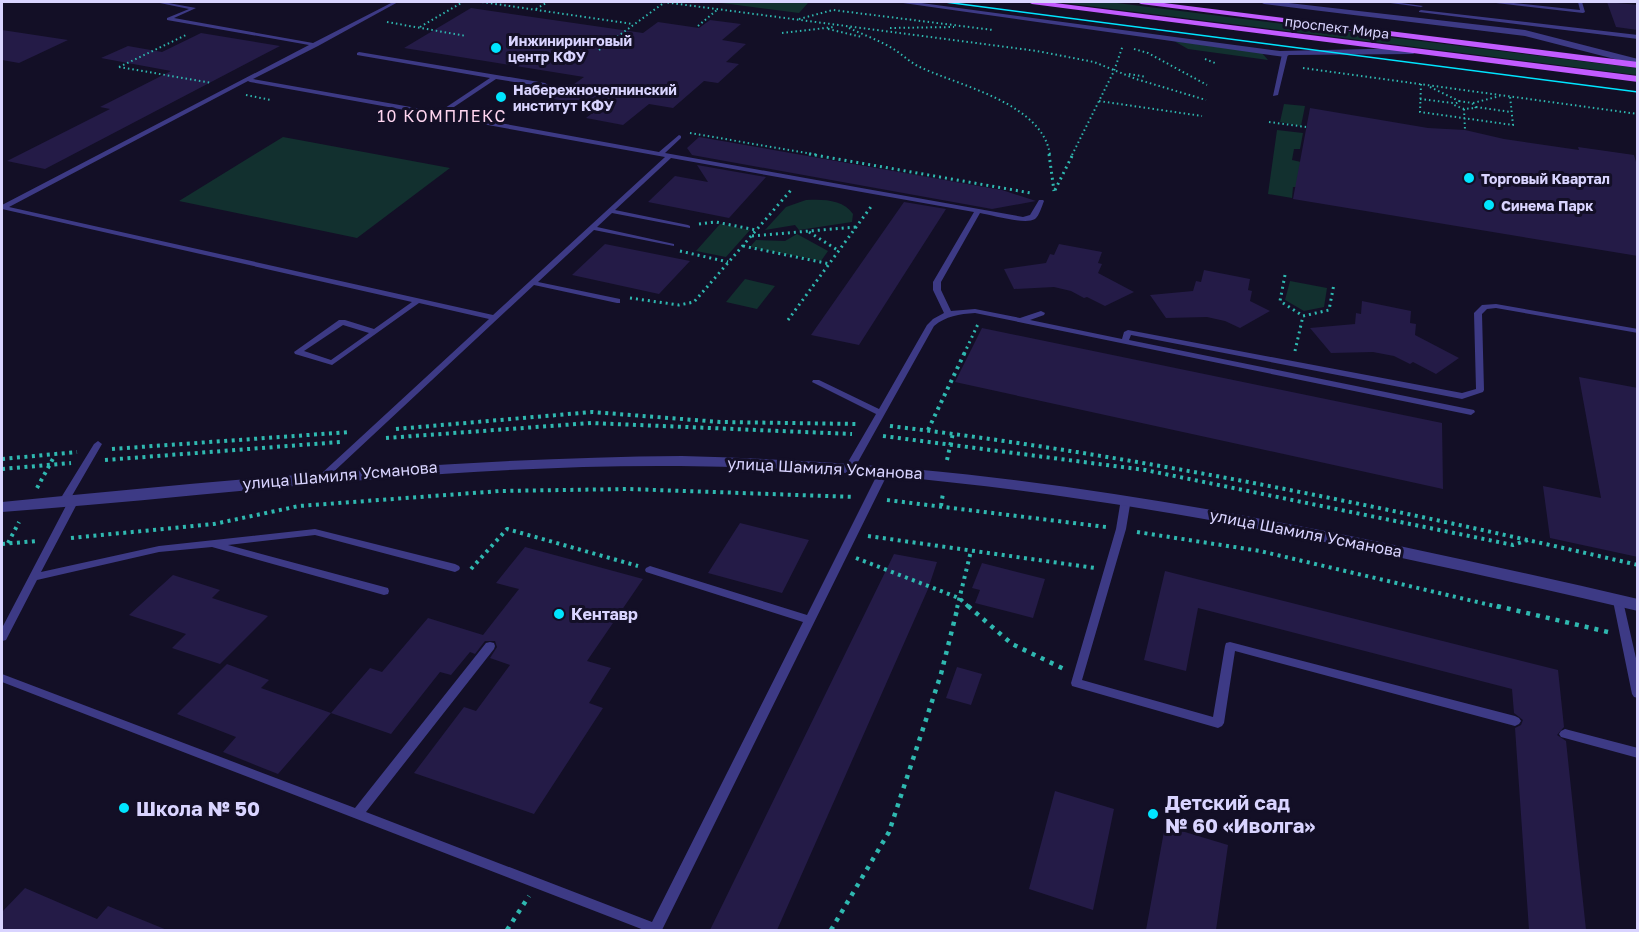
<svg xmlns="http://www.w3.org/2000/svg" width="1639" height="932" font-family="'Golos Text',sans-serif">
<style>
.green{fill:#12302f}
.building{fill:#241b47}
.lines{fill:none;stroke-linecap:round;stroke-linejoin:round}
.path-far3{stroke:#2fb8b0;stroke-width:2;stroke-dasharray:1.5 3;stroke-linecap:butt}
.path-far2{stroke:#2fb8b0;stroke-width:3;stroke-dasharray:2 4;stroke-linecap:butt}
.path-far1{stroke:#2fb8b0;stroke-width:4;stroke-dasharray:3 4.5;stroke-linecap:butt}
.path{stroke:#2fb8b0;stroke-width:4.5;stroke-dasharray:4 6;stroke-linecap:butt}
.lane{fill:#3d3a85;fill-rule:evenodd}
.street{fill:#3d3a85;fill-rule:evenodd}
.primary{fill:#c25bff;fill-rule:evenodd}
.tram{stroke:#00e5ff;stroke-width:1.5}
.poi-dot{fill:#00e5ff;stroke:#130f26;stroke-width:2}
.labels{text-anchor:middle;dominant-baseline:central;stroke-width:6;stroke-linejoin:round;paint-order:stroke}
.far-street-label{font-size:14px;fill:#d9d4ff;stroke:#130f26}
.far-poi-label{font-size:14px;font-weight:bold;fill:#d9d4ff;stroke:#130f26;text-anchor:start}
.far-quarter-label{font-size:16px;letter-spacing:1.5px;fill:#ffd6f0;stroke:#130f26}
.street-label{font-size:16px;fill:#d9d4ff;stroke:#130f26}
.poi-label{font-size:16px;font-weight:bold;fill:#d9d4ff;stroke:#130f26;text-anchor:start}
.near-poi-label{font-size:20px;font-weight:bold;fill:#d9d4ff;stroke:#130f26;text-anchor:start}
</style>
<rect width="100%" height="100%" fill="#130f26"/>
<path class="green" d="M714 2 808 3 799 13Z
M1057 2H1109L1637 68V75Z
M1174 41 1262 53 1268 60 1188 49Z
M1284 104 1305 106 1301 126 1280 122Z
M1277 130 1303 133 1300 149H1294L1292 160 1301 162 1297 187H1293L1292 198 1268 194Z
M283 137 450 168 357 238 179 201Z
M806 200C822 199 843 199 853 214L852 222 799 230 795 225 765 230 786 207Z
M720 224 750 230 726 257 696 251Z
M797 234 828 251 821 261 750 247 756 240 785 241Z
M745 279 775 286 757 309 726 302Z
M1290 281 1327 288 1324 307 1304 311 1285 300Z"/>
<path class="building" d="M1607 2 1638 5V30L1616 27Z
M471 8 643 33 658 22 699 28 710 20 741 24 722 40 746 44 726 62 739 64 718 83 704 81 673 108 649 104 623 125 586 118 600 107 553 99 584 77 404 48Z
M2 30 68 40 19 63 2 60Z
M201 33 280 46 45 169 7 161 110 109 100 107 171 71 101 58 128 46 162 52Z
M1310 108 1428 128 1465 130 1504 139 1579 150 1578 147 1634 155 1638 169V256L1293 199Z
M699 137 1002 190 1036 201 992 209 692 155 687 148Z
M697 165 766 177 729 218 648 202 675 176 708 182Z
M904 202 946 209 859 345 811 335Z
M605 244 690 261 659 294 572 275Z
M1059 244 1102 252 1098 263 1102 264 1098 273 1134 292 1105 306 1087 297 1084 298 1071 291 1054 287 1014 289 1004 269 1046 263 1050 254 1054 255Z
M1204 270 1250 279 1248 290 1252 291 1250 301 1270 311 1240 328 1225 321 1207 317 1166 318 1150 295 1193 291 1196 281 1201 282Z
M1362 301 1411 311 1410 323 1416 324 1415 335 1459 358 1436 374 1413 362 1410 364 1394 356 1373 352 1331 353 1310 328 1355 324 1356 313 1361 314Z
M982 328 1442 423 1443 489 955 382Z
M1579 377 1638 388V557L1550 538 1543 486 1601 498Z
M740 523 809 540 782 593 708 573Z
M525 547 643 579 587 661 611 668 589 703 603 708 534 814 414 773 464 707 476 711 510 665 490 658 497 647 495 641H485L475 654 470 652 451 675 440 672 391 734 331 713 370 668 382 672 428 618 483 635 519 589 496 583Z
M894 554 937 562 928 589 777 930H710Z
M982 563 1045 579 1033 618 975 603 980 590 972 588Z
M1165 571 1558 670 1564 727 1557 735 1566 741 1586 930H1529L1515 728 1521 725 1523 720 1514 713 1512 689 1198 608 1186 671 1144 660Z
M173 575 220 590 212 598 268 616 220 664 172 648 186 634 129 615Z
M227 664 269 680 261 688 331 713 278 774 223 752 236 737 177 714Z
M957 667 982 674 971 705 946 698Z
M1055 791 1114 809 1093 910 1029 889Z
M1165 826 1228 845 1216 930H1146Z
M25 888 97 919 108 906 167 930H2V912Z"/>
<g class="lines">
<path class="path-far3" d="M482 2 633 24
M663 2 1037 51 1094 62 1136 79 1206 100
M536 9 548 2
M799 19 833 10 993 30
M387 22 466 36
M698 26 718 9
M420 27 463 2
M849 28C864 35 881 41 895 50 904 56 912 64 922 68 963 87 1043 104 1050 155
M890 28 954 27
M828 29 862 37
M782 33 834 27
M1134 49 1148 53 1207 85
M599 50 665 2
M1205 59 1215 63
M119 67 212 83
M119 67 186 35
M1303 68 1638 114
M1129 74 1146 77
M1421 84 1420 112 1513 125 1510 96
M1430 87 1459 101
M246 95 271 100
M1420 99 1453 103
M1099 101 1202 116
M1459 101 1472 103 1476 108 1464 109 1454 105Z
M1473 103 1500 96
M1476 107 1511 112
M1464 109 1465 130
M1269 122 1306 127
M690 133 818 155
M1072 155 1114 71 1123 45"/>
<path class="path-far2" d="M809 154 1031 193
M1049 154 1054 191
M1055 190 1073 154
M699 224 716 222 756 230
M809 232 839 251
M752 236 856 227
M743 246 830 264
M680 251 728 262
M1285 275 1280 301 1303 316 1329 310 1334 284
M630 298 679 305 694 302 791 190
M788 320 873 204
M1295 351 1303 316
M964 354 978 324"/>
<path class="path-far1" d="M890 426C1143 456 1390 508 1638 565
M396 429 592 412 720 422 858 424
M928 430 965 352
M883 436 1145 470 1513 545 1528 540
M386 438 591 423 852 434
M112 449 350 432
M2 459 77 452
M105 460 340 442
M947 460 953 433
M2 469 71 463
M37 488 55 455
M887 500 1106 527
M941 506 943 493
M1137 532 1260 551 1503 608
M868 536 1095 568
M71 538 214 524 299 506 500 491 628 489 855 497
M8 543 19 522
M2 544 37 541
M856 558 959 598 970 608
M471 569 507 529 638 566
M957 608 971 551"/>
<path class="path" d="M968 606 1012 644 1064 669
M1497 606 1608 632
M507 930 529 896
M831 930 889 832 941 674 958 606"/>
<path class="lane" d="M155 2H163L196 8 174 18 313 43 393 2H398L318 46 253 79 439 112 490 78 357 55V53L359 52 545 83 548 85 545 87 496 79 445 113 659 152 679 135 681 136V138L665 153 1023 217 1030 215 1039 200H1043L1044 201C1042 206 1039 216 1035 219 1025 225 992 215 980 213L941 282V290L951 311 975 309 1020 318 1041 311 1045 313 1044 315 1030 320 1122 339 1124 332 1128 330 1462 393 1476 389 1474 313 1482 305 1496 304 1638 329V333L1496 308 1487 309 1482 314 1484 390 1483 392 1462 399 1131 335 1129 340 1474 410 1475 412 1471 415 975 313C959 314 946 316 934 326L854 469 849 472 844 469 876 414 812 382 813 380H819L879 409 927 325 933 319 944 313 933 290V282L974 212 671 158 615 210 688 225 690 226V228L612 213 597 227 674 244V246L594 230 538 282 620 299V303H617L534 285 328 477 325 478 320 475 322 473 489 319 419 303 332 365 295 354 294 352 339 320H345L374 329 412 302 2 209V205L309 45 167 20V18L189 9ZM248 81 250 82 665 157 493 315 9 207ZM343 325 369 333 331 360 304 351Z
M1383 2H1394L1423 6 1421 7Z
M1494 2H1504L1580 10 1578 2H1582L1585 12 1583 13 1496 3Z
M1421 10 1638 35V39L1419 12V11Z
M1285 52 1288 54 1278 95 1273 96 1282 54Z
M98 441 102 444 69 501 64 504 61 503 59 501 94 444Z
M884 468 889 471 662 930H644L2 682V674L355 808 486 643 490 642 494 643 495 646 494 649 366 812 652 922 803 622 646 572 645 570 646 568 650 566 807 615 879 471Z
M1126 496 1131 499 1126 529 1082 680 1213 717 1225 646 1226 643 1230 642 1515 716 1519 718 1521 721 1519 724 1515 726 1235 651 1224 723 1222 726 1218 728 1072 686 1071 683 1116 529 1121 499Z
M74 497 79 500 41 572 159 546 315 529 455 564 459 566 460 568 459 570 455 572 315 535 228 545 388 588 389 591 388 594 384 595 212 547 159 552 37 580 6 640 2 641V628L69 500Z
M1618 597 1622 598 1623 601 1638 667V698L1634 697 1632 694 1613 601 1614 598Z
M1565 729 1638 748V758L1561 737 1559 734 1561 731Z"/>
<path class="street" d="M896 2H914L1280 51 1413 48 1417 51 1413 54 1289 55 1285 57Z
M1260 2H1280L1525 30 1638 59V65L1525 36 1264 4Z
M682 456C787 459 892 465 997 478 1213 504 1426 550 1638 599V611C1323 538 1004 468 680 466 451 464 229 495 2 512V502C228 480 454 458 682 456Z"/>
<path class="primary" d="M1028 2H1047L1638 76V82L1032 4Z
M1137 2H1156L1638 62V68L1141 4Z"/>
<path class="tram" d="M945 2 1638 92"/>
</g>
<g class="poi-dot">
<circle cx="496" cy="48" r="6"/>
<circle cx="501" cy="97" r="6"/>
<circle cx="1469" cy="178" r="6"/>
<circle cx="1489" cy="205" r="6"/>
<circle cx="559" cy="614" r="6"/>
<circle cx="124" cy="808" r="6"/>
<circle cx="1153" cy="814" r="6"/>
</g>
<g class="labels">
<g class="far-street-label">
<text transform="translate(1337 27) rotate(7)">проспект Мира</text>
</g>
<g class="far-poi-label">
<text x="508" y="40">Инжиниринговый<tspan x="508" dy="16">центр КФУ</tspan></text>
<text x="513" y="89">Набережночелнинский<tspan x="513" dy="16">институт КФУ</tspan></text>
<text x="1481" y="178">Торговый Квартал</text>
<text x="1501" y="205">Синема Парк</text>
</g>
<g class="far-quarter-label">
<text x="442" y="116">10 КОМПЛЕКС</text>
</g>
<g class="street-label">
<text transform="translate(825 468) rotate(3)">улица Шамиля Усманова</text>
<text transform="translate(340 475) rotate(-5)">улица Шамиля Усманова</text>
<text transform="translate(1306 533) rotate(11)">улица Шамиля Усманова</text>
</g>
<g class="poi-label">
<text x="571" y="614">Кентавр</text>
</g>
<g class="near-poi-label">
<text x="1165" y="802">Детский сад<tspan x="1165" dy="23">№ 60 «Иволга»</tspan></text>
<text x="136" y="808">Школа № 50</text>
</g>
</g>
<rect width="1639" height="932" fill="none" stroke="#d9d4ff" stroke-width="6"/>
</svg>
